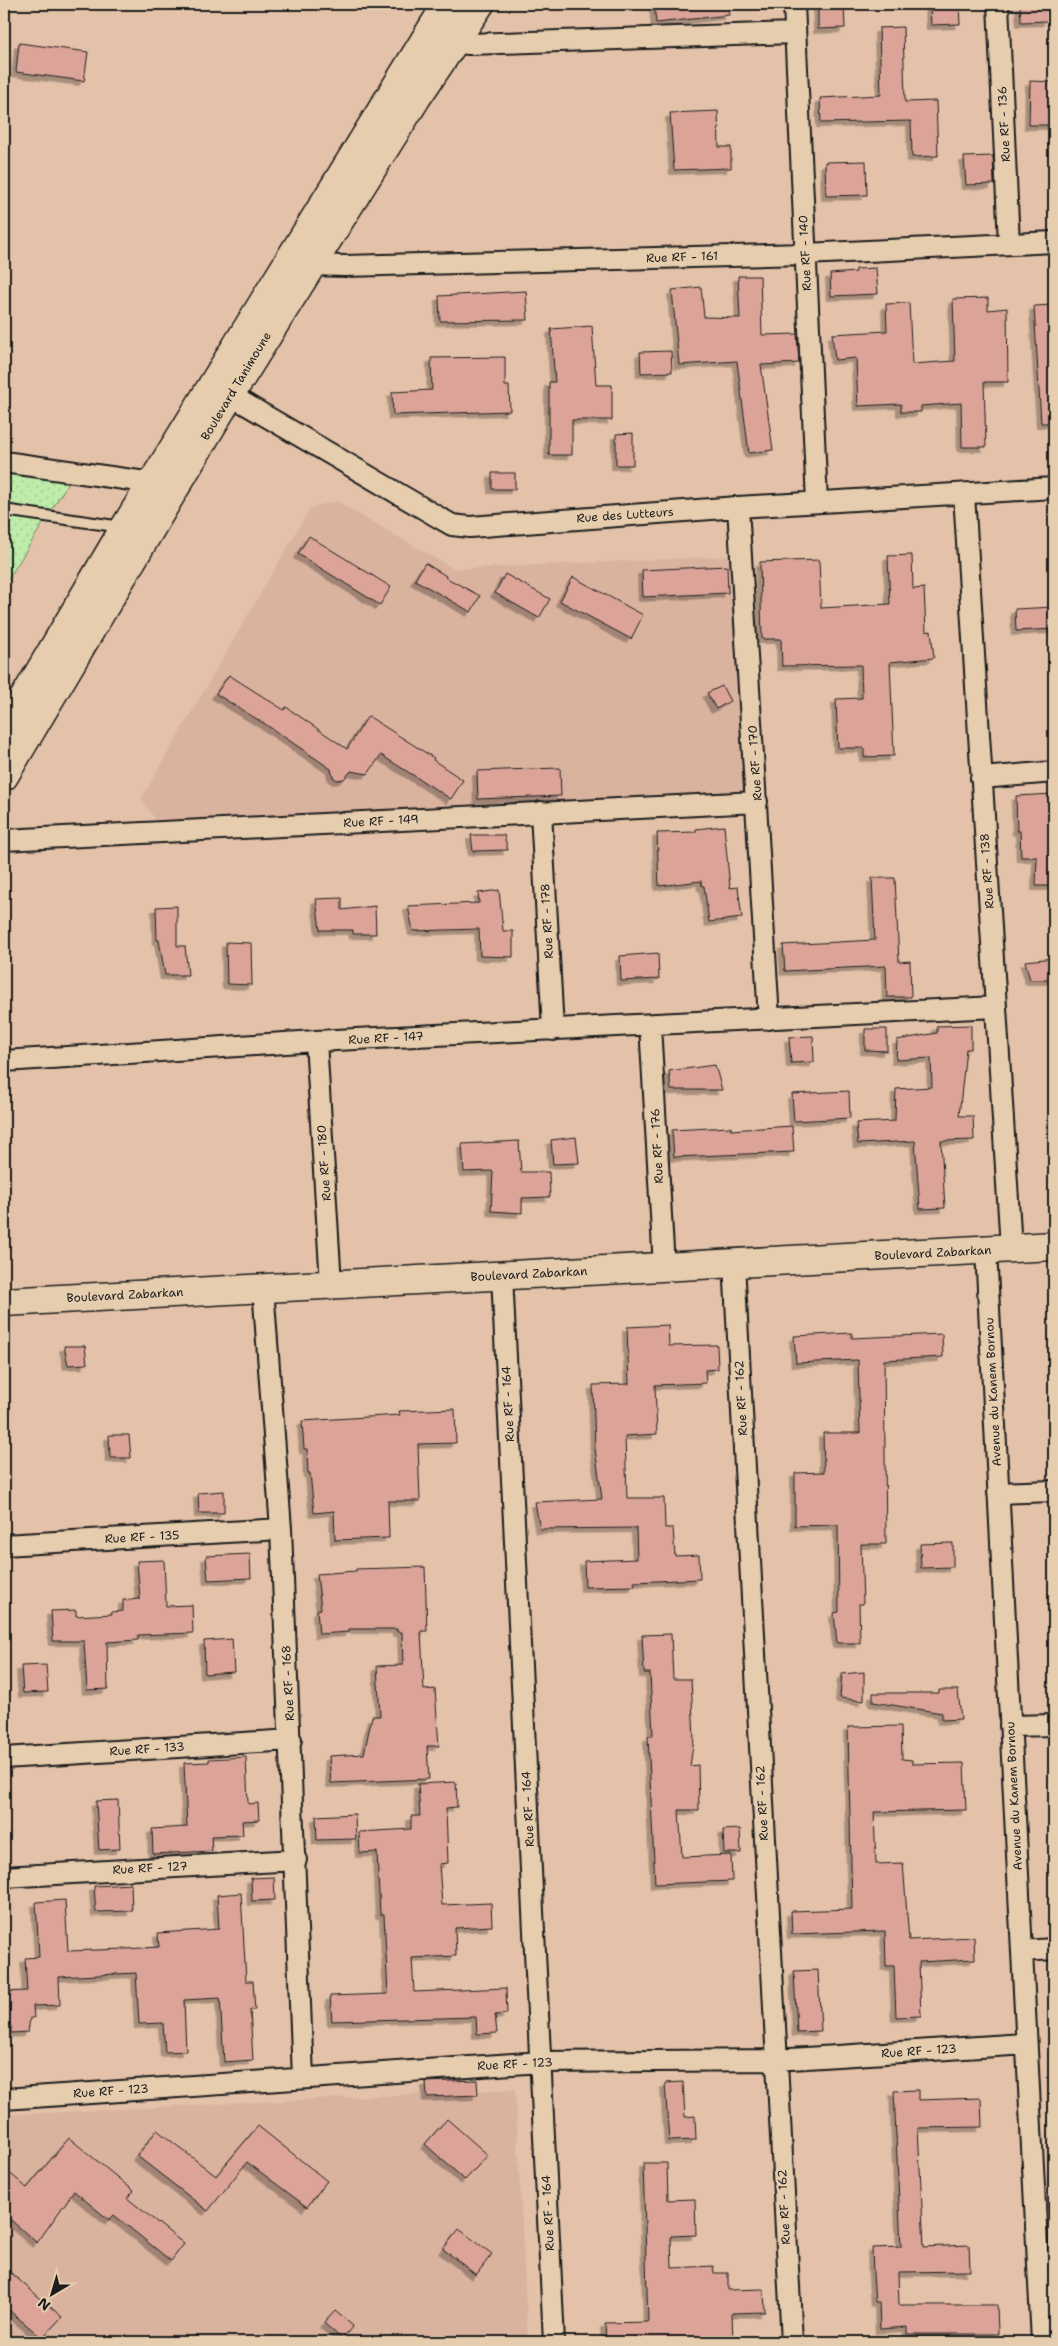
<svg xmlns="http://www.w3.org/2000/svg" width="1058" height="2346" font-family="'Shantell Sans',sans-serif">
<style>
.built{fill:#dab39f}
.grass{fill:url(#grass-dots);stroke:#6e8463}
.building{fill:#dca499;stroke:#1c1c1c;filter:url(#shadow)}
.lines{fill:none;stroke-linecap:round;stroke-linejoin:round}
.lane-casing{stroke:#1c1c1c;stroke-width:14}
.street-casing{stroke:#1c1c1c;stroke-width:24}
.secondary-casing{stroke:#1c1c1c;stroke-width:31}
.primary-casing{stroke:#1c1c1c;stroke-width:31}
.lane{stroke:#e6cdae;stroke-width:10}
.street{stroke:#e6cdae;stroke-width:20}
.secondary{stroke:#e6cdae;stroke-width:28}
.primary{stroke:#e6cdae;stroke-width:28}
.labels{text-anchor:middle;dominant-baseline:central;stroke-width:4;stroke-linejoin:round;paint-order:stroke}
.street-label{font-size:12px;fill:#1c1c1c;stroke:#e6cdae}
</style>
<defs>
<pattern id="grass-dots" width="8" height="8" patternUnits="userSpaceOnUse" patternTransform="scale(1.25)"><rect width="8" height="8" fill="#bfecaa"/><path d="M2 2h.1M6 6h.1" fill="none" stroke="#a4ca92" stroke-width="1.8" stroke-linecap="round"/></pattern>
<filter id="shadow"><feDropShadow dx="-4.5" dy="4.5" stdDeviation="0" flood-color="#0004"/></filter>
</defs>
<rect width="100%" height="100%" fill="#e4c2a9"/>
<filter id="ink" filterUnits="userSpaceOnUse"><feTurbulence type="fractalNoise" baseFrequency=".02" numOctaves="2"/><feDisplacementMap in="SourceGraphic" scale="10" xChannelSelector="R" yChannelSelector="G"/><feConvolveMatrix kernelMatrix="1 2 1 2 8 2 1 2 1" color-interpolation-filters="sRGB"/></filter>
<g filter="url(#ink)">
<path class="built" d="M336 501 454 569 732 556 748 795 159 825 141 799 310 508Z
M515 2089 528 2342H4V2115Z"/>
<path class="grass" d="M4 471 70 480 4 586Z"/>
<path class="building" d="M654 4H728L729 15 656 23Z
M818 4H844L845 28 818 29Z
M930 4H959L960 24 931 25Z
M1020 4H1048V21L1021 22Z
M903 27 905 102 936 101 938 156 912 157 911 121 821 123 820 98 881 95 879 28Z
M19 43 88 52 84 81 16 72Z
M1030 81 1054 82V125H1029Z
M718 111 719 147H731V168L674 170 670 113Z
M993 156 994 184 966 185 964 157Z
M866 161 867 195 826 196 825 162Z
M876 268 878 294 831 296 830 274 856 272V269Z
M738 276H760L762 335 797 334 799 363 761 365 773 450 749 453 737 361 679 365 672 290 701 287 704 317 740 318Z
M526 291 528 320 440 321 439 296Z
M988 298V310L1007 308 1008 382H984L986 447H962L961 403 921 406V412H901V404L858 406 856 358 835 360 832 334 887 331 886 304 909 303 912 364 955 361 953 299Z
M1054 305V423H1041L1034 306Z
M592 326 596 385H612V420H572V455H549V382H555L551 329Z
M671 351 672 372 641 373 640 352Z
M505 357V386H509L510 411 393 415 392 392 432 390 431 358Z
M633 433V465H616V434Z
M492 473H515V489H492Z
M309 536 391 587 380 605 298 554Z
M912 555 913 589 924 588 926 632 931 631 934 658 890 662 894 756 864 757V748H838L836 699 862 698 861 665 782 666 781 639H762L760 562 819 560 821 608 890 604 888 556Z
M425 563 446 576 445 577 480 596 471 612 415 580Z
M727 566 728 593 643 597 642 570Z
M505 574 550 599 539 618 495 593Z
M573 577 643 615 631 639 560 601Z
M1054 607V629L1016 631 1015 609Z
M229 675 284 710 286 707 347 749 368 716 434 758 433 760 463 780 451 799 381 755 368 774 351 771 344 779 337 780 333 777 331 769 265 724 216 694Z
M722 686 730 701 716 709 707 693Z
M560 768 561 796 478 799 477 771Z
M1054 794V886H1036L1037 857H1021L1020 831H1017L1016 796Z
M724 826 730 888 738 887 742 918 709 922 704 886H702L701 881 659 886 657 833 696 832V829Z
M471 835H504L508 850 473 851Z
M872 878H895L899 962 910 961 911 997H887L886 966 785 971 783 945 875 940Z
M499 890 503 931H513V957L480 956 479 929 413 931 408 906 479 903 478 893Z
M342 898V910L375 906 376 934H353V930H320L316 899Z
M177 906V946H185L188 975H165L159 940H157L156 907Z
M226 942 251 943 252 985 227 984Z
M658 953 659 979 621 981 620 956Z
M1054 958V980H1030L1025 961Z
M971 1025V1049H966L959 1116H973L974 1140 941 1141 945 1208 920 1209 915 1141 858 1144 856 1123 895 1121 896 1089 932 1087 931 1058 896 1060 897 1040 937 1033V1026Z
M865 1029H887V1051L865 1050Z
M813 1036 814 1062 791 1063 789 1037Z
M715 1065 722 1090H671L669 1071Z
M849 1091 850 1118 794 1121 792 1094Z
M792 1126 794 1152 674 1157 672 1130 731 1127V1130Z
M576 1137 579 1163 553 1164 551 1140Z
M519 1141 521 1172H549L550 1197 522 1198V1213L491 1211 493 1171 464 1172 462 1144Z
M668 1325 669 1346 717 1345 718 1369 705 1370 706 1383 655 1385 657 1434 625 1436 627 1498H664L665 1528H673L675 1556 699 1555 700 1579 634 1582 635 1586 585 1587 584 1561 637 1559 636 1528 540 1529 535 1502 602 1499 595 1448 593 1385 629 1384 627 1327Z
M852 1333V1338L942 1334 943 1357 884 1360 886 1544H861L863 1604H859L860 1643H837L834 1613 839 1612 838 1525 795 1526V1473L824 1472 823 1433H860L858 1360 796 1363 794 1336Z
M64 1346H85L87 1364 68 1365Z
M455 1409 456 1443 418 1444 420 1501H388L389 1538 335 1540 334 1511 314 1513 310 1473H308L307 1449H304L302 1421 400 1415 399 1411Z
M109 1435H129L131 1458H110Z
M224 1491V1513H199L198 1493Z
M953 1543V1567L921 1568 920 1544Z
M250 1554 251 1578 208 1580 206 1556Z
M164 1560 166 1606 192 1605 193 1633 138 1635V1640L107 1642 108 1689 87 1690 84 1641H53L51 1611 76 1610V1616L112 1614 111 1612 123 1611V1600L140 1599 137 1561Z
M425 1567 427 1631H421L424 1690 435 1689 439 1746H427L429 1779 331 1783 329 1756 364 1754 372 1716H380L377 1666 403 1665 402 1632H397V1629H349V1632L319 1634 317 1610 321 1609 317 1574 356 1571V1569Z
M671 1634 673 1679H691L694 1739 690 1766 698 1765 699 1810H679L682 1857 731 1855 732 1881 655 1884 648 1736H653L650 1673H644L642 1635Z
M232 1639 234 1672 205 1674 204 1641Z
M46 1665 48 1692 23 1693 21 1666Z
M864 1672V1701L840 1698 842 1674Z
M939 1690H958L961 1719 942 1720V1713L873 1702V1693H939Z
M901 1726 902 1759 912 1760V1764L964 1763 966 1810 874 1812 876 1864 903 1863 909 1940 974 1937 975 1959 919 1962 921 2016 896 2017 894 1966H886L885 1931 792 1934 791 1911 852 1909 848 1727Z
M246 1757 248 1804 258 1803 259 1820 242 1821 243 1835 211 1836 212 1851 153 1854 152 1829 187 1827 184 1763 209 1762V1759Z
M456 1782 457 1807 446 1808 448 1863 439 1864 442 1905 491 1903 492 1926 455 1928 456 1956 412 1958 414 1992 506 1988 507 2014 495 2015 497 2033 477 2034 476 2017 332 2021 330 1996 388 1994 384 1914H380L377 1852 360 1853 359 1832 411 1829V1816H420L418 1784Z
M118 1800 120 1849 99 1850 96 1801Z
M355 1814 356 1839 317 1840 316 1816Z
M740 1829 741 1853H724L723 1830Z
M274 1877 275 1900 252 1901 251 1878Z
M131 1884 132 1911 96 1912 94 1886Z
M241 1893 246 1981H253L255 2010H250L253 2060 224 2062 220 1998 184 2000 186 2051 165 2052 163 2023 139 2024 136 1973 59 1977 60 2005 33 2006 34 2018H30L28 2032 11 2033V2026H4V1992L27 1991 25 1958 39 1957 36 1902 65 1900 68 1951 125 1949 159 1947 158 1933 219 1929 217 1895Z
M818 1970 821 2031 797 2032 794 1971Z
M477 2080 478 2095 427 2097 426 2082Z
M683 2082 685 2117 695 2116 696 2140 669 2141 665 2083Z
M918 2090V2100L981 2098 982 2127 918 2128 924 2247 969 2245 970 2271 898 2272 899 2305H997L998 2334H907V2327L880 2329 879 2302H875L873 2274 872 2248 901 2247 894 2091Z
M447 2119 488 2155 465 2180 425 2144Z
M258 2126 327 2181 307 2207 247 2162 208 2211 137 2156 157 2130 216 2176Z
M69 2138 134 2191 127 2198 184 2244 171 2261 114 2215 109 2220 74 2191 37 2243 4 2214V2168L27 2188Z
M643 2163H667L668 2200 695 2199 696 2235 671 2236 672 2268 713 2266 714 2273H728V2290L764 2289 765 2312 732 2313 733 2342H606L605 2323 648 2322Z
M459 2229 492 2254 476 2275 443 2249Z
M4 2267 62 2317 42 2338 4 2306Z
M335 2311 353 2326 342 2339 324 2323Z"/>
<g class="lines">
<g class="lane-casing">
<path id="lane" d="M4 510 122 527"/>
</g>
<g class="street-casing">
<path id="street" d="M794 4 817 502
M998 4 1009 244
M454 40 459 43 469 44 795 33
M311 265 345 266 805 254 1054 242
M230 395 438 517 452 525 470 527 738 507 1054 488
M4 462 153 483
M964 494 1011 1248
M738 507 769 1019
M981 778 1054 772
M541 812 553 1030
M4 840 757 802
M650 1025 664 1267
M316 1041 331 1284
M4 1061 316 1041 996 1007
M986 1250 1042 2342
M734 1263 792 2342
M502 1275 554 2342
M263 1288 281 1529 303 2078
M998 1493 1054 1491
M4 1545 281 1529
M1010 1726 1054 1725
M4 1758 291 1740
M4 1877 296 1860
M1022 1951 1054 1949
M4 2099 541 2062 775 2060 1026 2044"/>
</g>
<g class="secondary-casing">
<path id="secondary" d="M4 1302 1054 1246"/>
</g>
<g class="primary-casing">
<path id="primary" d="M4 732 125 527 447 4
M4 776 230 395 417 97 480 4"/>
</g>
<use href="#lane" class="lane"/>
<use href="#street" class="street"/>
<use href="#secondary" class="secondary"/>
<use href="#primary" class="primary"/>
</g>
</g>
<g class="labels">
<g class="street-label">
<text transform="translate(1004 124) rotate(-93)">Rue RF - 136</text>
<text transform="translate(805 253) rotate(-93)">Rue RF - 140</text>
<text transform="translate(682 257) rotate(-2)">Rue RF - 161</text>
<text transform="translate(236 386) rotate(-59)">Boulevard Tanimoune</text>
<text transform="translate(625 515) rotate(-4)">Rue des Lutteurs</text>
<text transform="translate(755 763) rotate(-94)">Rue RF - 170</text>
<text transform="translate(381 821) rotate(-3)">Rue RF - 149</text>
<text transform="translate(987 871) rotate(-94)">Rue RF - 138</text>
<text transform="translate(547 921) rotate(-93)">Rue RF - 178</text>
<text transform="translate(386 1038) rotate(-3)">Rue RF - 147</text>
<text transform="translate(657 1146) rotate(-93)">Rue RF - 176</text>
<text transform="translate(324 1163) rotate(-94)">Rue RF - 180</text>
<text transform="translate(933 1253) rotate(-3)">Boulevard Zabarkan</text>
<text transform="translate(529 1274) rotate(-3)">Boulevard Zabarkan</text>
<text transform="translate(125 1295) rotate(-3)">Boulevard Zabarkan</text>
<text transform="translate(993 1392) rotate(-93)">Avenue du Kanem Bornou</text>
<text transform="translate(741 1398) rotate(-93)">Rue RF - 162</text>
<text transform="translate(508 1404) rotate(-93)">Rue RF - 164</text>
<text transform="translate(142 1537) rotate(-3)">Rue RF - 135</text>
<text transform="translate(288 1683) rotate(-93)">Rue RF - 168</text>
<text transform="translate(147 1749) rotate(-4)">Rue RF - 133</text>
<text transform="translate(1014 1796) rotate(-93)">Avenue du Kanem Bornou</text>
<text transform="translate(762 1803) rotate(-93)">Rue RF - 162</text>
<text transform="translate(528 1809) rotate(-93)">Rue RF - 164</text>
<text transform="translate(150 1868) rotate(-3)">Rue RF - 127</text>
<text transform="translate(919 2051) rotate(-4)">Rue RF - 123</text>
<text transform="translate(515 2064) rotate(-3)">Rue RF - 123</text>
<text transform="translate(111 2091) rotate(-4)">Rue RF - 123</text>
<text transform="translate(784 2207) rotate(-93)">Rue RF - 162</text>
<text transform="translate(548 2213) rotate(-93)">Rue RF - 164</text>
</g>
</g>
<rect width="1058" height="2346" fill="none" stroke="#e6cdae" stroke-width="20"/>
<rect x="10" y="10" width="1038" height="2326" fill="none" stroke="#1c1c1c" stroke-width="2" filter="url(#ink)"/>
<g transform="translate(52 2294) rotate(218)" stroke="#e6cdae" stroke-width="4" paint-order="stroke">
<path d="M0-4L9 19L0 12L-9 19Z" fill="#1c1c1c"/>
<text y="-8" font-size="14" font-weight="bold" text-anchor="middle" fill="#1c1c1c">N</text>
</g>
</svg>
